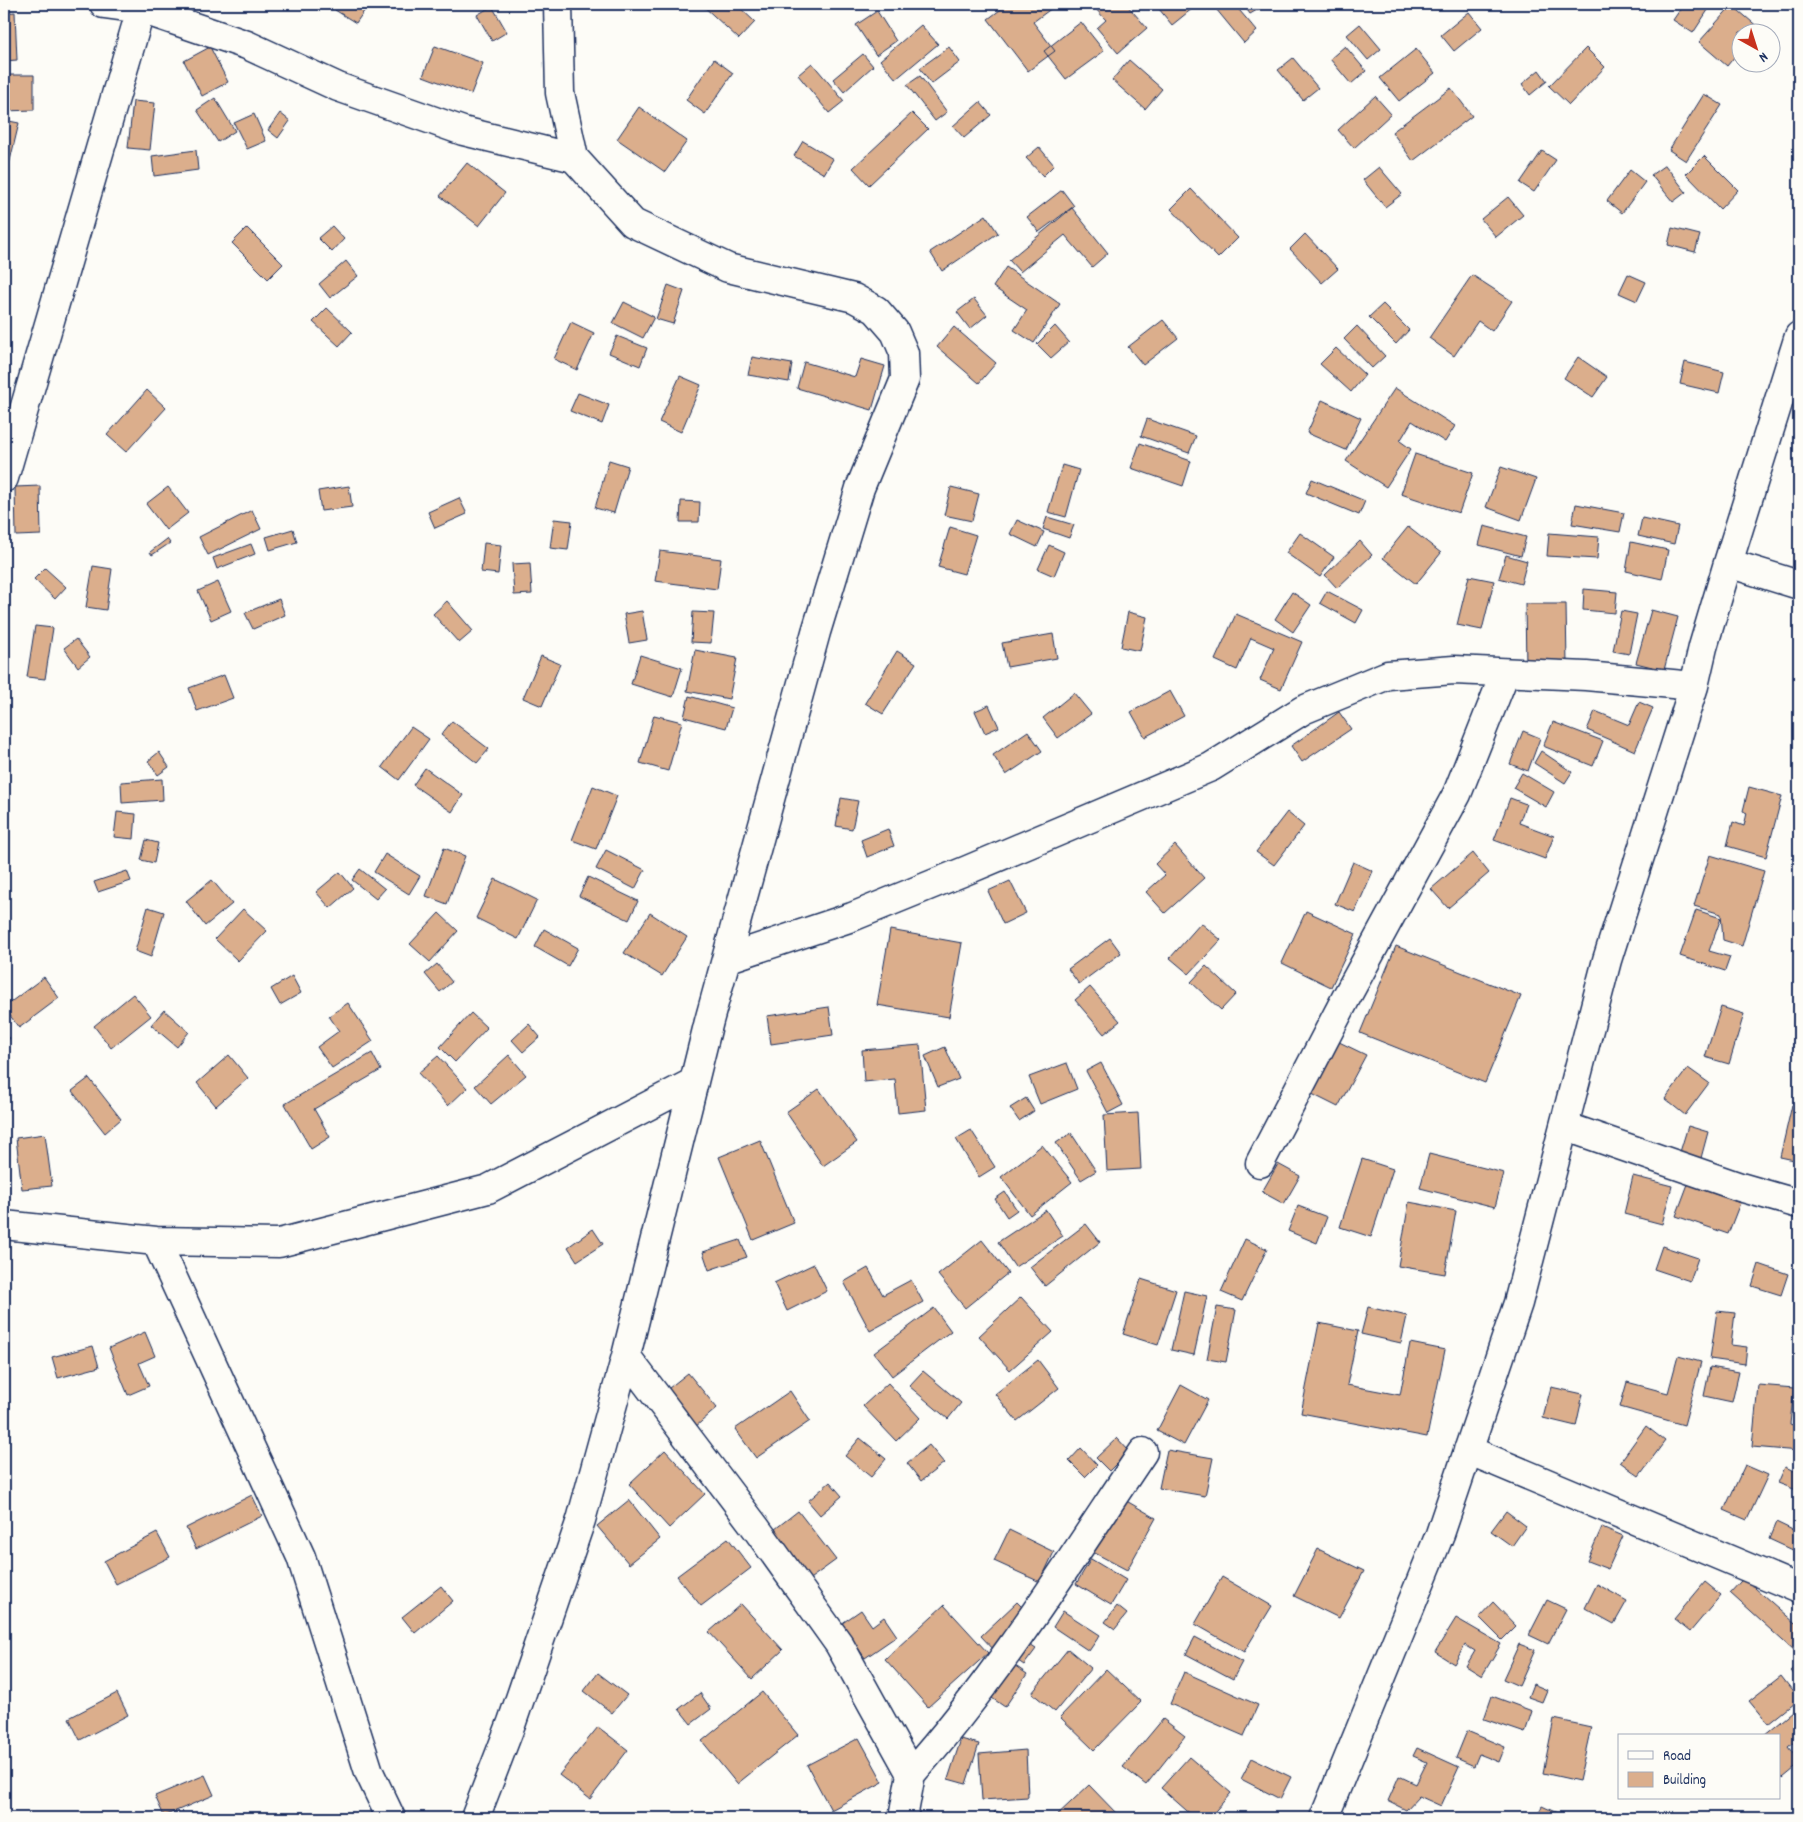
<svg xmlns="http://www.w3.org/2000/svg" width="1803" height="1822" font-family="Dekko,sans-serif">
<style>
.building{fill:#dbae8c;stroke:#1b2f5e}
.lines{fill:none;stroke-linecap:round;stroke-linejoin:round}
.minor-casing{stroke:#1b2f5e;stroke-width:31}
.minor{stroke:#fdfcf7;stroke-width:28}
</style>
<rect width="100%" height="100%" fill="#fdfcf7"/>
<filter id="ink" filterUnits="userSpaceOnUse"><feTurbulence type="fractalNoise" baseFrequency=".02" numOctaves="2"/><feDisplacementMap in="SourceGraphic" scale="10" xChannelSelector="R" yChannelSelector="G"/><feConvolveMatrix kernelMatrix="1 2 1 2 8 2 1 2 1" color-interpolation-filters="sRGB"/></filter>
<g filter="url(#ink)">
<path class="building" d="M340 4H369L356 23 335 10Z
M701 4H736L755 22 739 39Z
M1008 4 1056 5 1033 22 1055 51 1028 71 988 19Z
M1091 4H1126L1147 28 1118 53 1097 28 1106 20Z
M1155 4H1198L1172 25Z
M1222 4H1234L1257 31 1244 43 1216 9Z
M1243 4H1262L1264 6 1250 14Z
M1684 4H1712L1693 33 1673 20Z
M1732 5 1759 28 1755 32H1740V50L1727 66 1699 42Z
M492 6 507 32 492 41 477 15Z
M877 11 896 41 876 55 856 25Z
M15 12 17 60 4 61V13Z
M1469 12 1482 28 1454 51 1441 35Z
M1081 22 1104 51 1066 79 1044 51Z
M1360 24 1381 49 1368 60 1347 35Z
M921 25 938 44 896 79 880 60Z
M435 46 483 63 471 94 423 76Z
M1345 46 1366 71 1351 84 1330 59Z
M210 47 228 82 202 96 184 61Z
M949 47 960 62 931 84 920 68Z
M1586 48 1605 67 1569 105 1549 86Z
M1416 49 1435 73 1399 101 1380 78Z
M863 54 873 66 844 92 833 79Z
M1293 58 1318 88 1303 100 1278 70Z
M714 59 733 73 705 114 686 100Z
M1129 60 1162 89 1145 109 1112 80Z
M812 63 844 101 829 113 798 75Z
M1539 70 1547 81 1530 95 1522 84Z
M4 75H34V110L4 111Z
M920 76 947 112 935 121 907 85Z
M1451 88 1472 116 1413 161 1392 132Z
M1704 94 1722 105 1686 161 1669 150Z
M1375 96 1391 114 1354 148 1338 130Z
M215 98 235 131 218 142 197 110Z
M133 101 155 103 150 150 128 148Z
M980 102 991 115 964 138 953 126Z
M639 107 687 141 665 172 617 139Z
M280 113 290 121 278 138 268 130Z
M912 113 928 129 869 185 853 168Z
M254 114 266 141 247 149 234 123Z
M4 120 19 123 8 169 4 168Z
M803 141 833 159 824 174 794 156Z
M1039 147 1054 165 1043 176 1026 158Z
M196 150 198 170 154 176 152 156Z
M1542 151 1556 160 1534 192 1520 183Z
M1704 156 1738 190 1720 209 1686 174Z
M467 163 505 193 479 226 440 196Z
M1665 165 1686 192 1673 202 1651 175Z
M1379 167 1402 194 1385 207 1363 180Z
M1630 170 1645 182 1622 213 1607 201Z
M1191 189 1238 238 1218 258 1171 209Z
M1062 190 1074 206 1039 232 1027 217Z
M1508 197 1523 215 1496 237 1481 219Z
M1072 208 1108 253 1092 267 1065 235 1020 272 1009 260Z
M986 215 998 233 942 271 930 252Z
M332 226 344 239 332 252 318 238Z
M247 228 283 264 268 279 232 243Z
M1672 228 1700 235 1695 252 1668 245Z
M1305 234 1338 269 1322 283 1290 249Z
M346 261 358 276 330 298 319 284Z
M1006 267 1060 304 1034 343 1014 330 1027 310 993 287Z
M1628 274 1646 282 1637 301 1619 293Z
M1472 275 1512 301 1492 331 1478 321 1454 356 1429 338Z
M668 285 684 291 673 324 656 319Z
M974 299 987 315 970 329 957 312Z
M624 302 654 317 643 338 613 323Z
M1383 304 1409 330 1396 344 1369 317Z
M327 308 352 332 339 346 313 322Z
M1163 320 1178 338 1143 365 1128 347Z
M571 322 594 333 577 370 554 359Z
M1055 326 1069 342 1051 358 1037 344Z
M1357 326 1385 356 1372 368 1344 339Z
M954 327 996 363 979 383 937 347Z
M617 336 647 348 640 366 609 353Z
M1336 348 1365 375 1351 392 1320 364Z
M752 357 792 364 789 382 748 375Z
M1578 357 1607 377 1593 397 1564 378Z
M861 359 885 366 872 410 797 388 804 362 855 377Z
M1685 362 1724 372 1719 393 1680 384Z
M680 376 701 385 681 432 659 422Z
M1395 388 1455 426 1445 442 1412 421 1400 441 1411 449 1386 487 1346 461Z
M147 390 166 408 126 452 107 435Z
M578 393 609 405 602 424 570 411Z
M1322 400 1361 418 1346 450 1307 433Z
M1147 419 1196 436 1189 453 1141 436Z
M1140 443 1191 461 1183 486 1131 468Z
M1415 454 1473 473 1459 513 1401 494Z
M609 460 628 466 614 513 595 508Z
M1062 465 1079 470 1066 517 1048 512Z
M1501 467 1536 479 1521 520 1486 507Z
M1312 479 1365 501 1359 515 1306 493Z
M40 486 41 535 16 536 15 487Z
M349 486 352 507 321 511 318 491Z
M168 487 188 513 166 530 146 504Z
M951 487 979 494 972 521 944 515Z
M459 498 467 514 435 528 428 512Z
M681 501 700 502 699 522H680Z
M1576 504 1624 513 1620 532 1572 524Z
M252 510 261 529 208 555 199 537Z
M1047 517 1074 525 1069 538 1043 529Z
M1642 518 1678 526 1674 544 1638 536Z
M554 519 572 521 568 550 550 548Z
M1017 520 1044 532 1037 547 1010 534Z
M1484 526 1526 537 1521 556 1479 545Z
M950 527 976 535 964 574 938 567Z
M1408 527 1441 553 1416 584 1383 558Z
M293 529 297 542 270 550 266 537Z
M1300 533 1334 557 1320 577 1286 553Z
M1549 533 1599 537 1597 559 1547 556Z
M167 539 170 543 152 555 150 552Z
M1360 541 1372 555 1337 588 1325 575Z
M1631 542 1668 550 1662 579 1626 571Z
M484 543 501 545 498 574 481 572Z
M251 544 255 554 217 569 213 558Z
M1049 545 1064 552 1054 576 1038 569Z
M660 551 721 559 717 589 655 581Z
M1506 555 1527 561 1521 584 1499 578Z
M530 563 532 594 514 595 512 564Z
M93 566 112 569 106 610 86 607Z
M45 568 66 587 55 599 34 579Z
M1469 576 1494 581 1482 630 1457 625Z
M218 582 231 611 211 620 198 591Z
M1584 589 1617 592 1615 613 1583 610Z
M1327 591 1363 610 1356 623 1320 603Z
M1292 592 1311 605 1293 632 1275 619Z
M279 599 285 615 253 629 245 613Z
M447 601 473 631 459 643 433 614Z
M1525 604H1566L1567 666H1526Z
M1651 610 1678 617 1664 670 1636 663Z
M642 611 647 640 629 643 624 614Z
M1621 611 1637 614 1629 654 1613 651Z
M693 612 714 613 711 643 691 642Z
M1128 612 1147 617 1140 651 1121 647Z
M1236 614 1302 642 1281 689 1260 680 1274 648 1251 638 1237 670 1215 660Z
M35 626 53 628 45 679 27 677Z
M1053 634 1057 658 1007 667 1002 643Z
M76 639 90 657 78 667 64 648Z
M695 650 737 658 729 699 687 691Z
M897 651 916 663 883 714 865 703Z
M640 655 682 668 673 697 631 684Z
M541 656 560 664 542 706 523 698Z
M224 675 233 698 197 711 189 688Z
M1170 691 1184 716 1145 737 1131 712Z
M1074 693 1091 714 1058 738 1043 718Z
M689 696 732 708 726 728 684 717Z
M1639 702 1653 708 1635 751 1587 730 1595 711 1629 725Z
M989 705 999 727 985 733 975 711Z
M1339 712 1351 729 1302 762 1291 746Z
M654 715 682 722 668 771 640 763Z
M452 721 489 749 477 763 441 735Z
M1553 722 1603 741 1593 766 1543 746Z
M411 727 429 739 399 780 382 767Z
M1028 731 1042 751 1006 775 993 755Z
M1523 731 1540 738 1528 771 1510 764Z
M1541 751 1572 772 1565 783 1534 763Z
M159 752 169 767 158 775 148 761Z
M425 768 463 795 452 812 413 785Z
M1522 773 1554 792 1546 807 1513 788Z
M162 779 163 800 122 803 121 782Z
M593 786 617 796 596 849 572 840Z
M1749 787 1782 796 1766 857 1727 846 1733 822 1744 826 1747 813 1743 811Z
M841 798 858 801 852 829 836 826Z
M1510 798 1526 804 1519 823 1554 836 1545 859 1494 840Z
M117 812 136 814 134 839 114 837Z
M1287 812 1304 826 1274 865 1256 852Z
M888 829 894 846 867 857 861 840Z
M146 840 158 843 154 863 141 860Z
M1175 845 1204 878 1165 913 1146 892 1165 875 1155 864Z
M444 848 465 856 447 904 426 896Z
M606 850 645 870 635 889 596 869Z
M1473 853 1489 873 1448 908 1431 889Z
M385 854 420 876 409 894 374 872Z
M1710 855 1764 871 1742 946 1723 940 1721 914 1694 906Z
M1353 862 1373 871 1355 912 1335 904Z
M360 869 385 889 376 899 352 880Z
M127 871 131 881 98 892 94 882Z
M340 872 353 888 330 908 316 892Z
M588 877 638 901 629 920 579 896Z
M495 879 537 900 518 939 476 918Z
M212 880 232 904 205 926 186 901Z
M1010 881 1026 913 1003 924 988 891Z
M148 907 164 912 151 957 135 951Z
M243 909 267 931 238 961 215 939Z
M1696 910 1721 918 1709 951 1730 957 1725 971 1680 956Z
M1306 911 1356 934 1331 987 1282 963Z
M439 913 458 931 430 962 410 944Z
M650 913 687 937 662 976 624 953Z
M1201 923 1221 940 1189 974 1170 958Z
M544 929 578 948 568 966 535 947Z
M890 930 962 943 949 1017 877 1005Z
M1110 938 1121 953 1079 984 1068 969Z
M1396 946 1521 996 1485 1083 1360 1033Z
M437 964 452 982 440 992 425 974Z
M1206 966 1236 994 1221 1010 1191 982Z
M292 976 301 993 280 1005 271 989Z
M44 977 59 998 19 1028 4 1007Z
M1090 987 1120 1021 1104 1034 1075 1000Z
M133 994 151 1016 111 1048 94 1026Z
M348 1003 373 1041 332 1068 317 1047 339 1031 329 1016Z
M829 1007 833 1035 771 1044 767 1016Z
M1721 1007 1744 1014 1729 1064 1705 1057Z
M164 1010 189 1032 177 1047 151 1025Z
M471 1013 487 1028 455 1062 440 1047Z
M529 1024 540 1037 523 1052 512 1040Z
M4 1033 10 1038 4 1046Z
M1335 1040 1366 1055 1338 1107 1308 1092Z
M920 1045 926 1110 898 1113 895 1079 864 1082 862 1050Z
M945 1047 959 1079 938 1087 925 1056Z
M372 1053 381 1070 314 1109 330 1137 311 1149 285 1104Z
M229 1055 248 1078 216 1106 197 1083Z
M509 1055 526 1075 491 1104 475 1086Z
M438 1056 467 1088 448 1106 418 1073Z
M1067 1063 1077 1089 1040 1104 1029 1077Z
M1101 1063 1123 1105 1108 1113 1086 1071Z
M1688 1068 1709 1083 1685 1115 1665 1099Z
M89 1078 121 1119 105 1133 72 1091Z
M819 1089 857 1142 823 1166 786 1112Z
M1026 1098 1034 1111 1019 1121 1010 1108Z
M1792 1105 1799 1106V1161L1780 1157Z
M1138 1113 1141 1169 1107 1171 1104 1115Z
M1688 1126 1708 1132 1701 1158 1680 1152Z
M971 1130 995 1167 979 1177 956 1139Z
M1071 1133 1096 1171 1081 1180 1056 1143Z
M45 1134 52 1186 22 1189 16 1138Z
M760 1140 794 1223 753 1240 719 1157Z
M1042 1145 1072 1182 1030 1215 1001 1177Z
M1429 1154 1504 1173 1495 1207 1420 1188Z
M1362 1159 1393 1169 1371 1237 1340 1227Z
M1278 1164 1300 1176 1284 1204 1262 1192Z
M1633 1176 1672 1186 1662 1224 1624 1214Z
M1688 1184 1740 1203 1728 1234 1676 1216Z
M1005 1192 1017 1210 1007 1217 995 1199Z
M1409 1202 1456 1211 1445 1274 1398 1266Z
M1298 1206 1327 1217 1317 1243 1288 1231Z
M1046 1210 1063 1236 1015 1267 998 1242Z
M1086 1224 1100 1242 1045 1286 1030 1267Z
M593 1229 603 1244 577 1261 568 1247Z
M1245 1239 1267 1249 1242 1301 1221 1292Z
M740 1240 747 1257 709 1270 703 1252Z
M982 1240 1008 1273 965 1308 938 1275Z
M1662 1246 1698 1258 1690 1281 1654 1269Z
M814 1264 827 1291 787 1311 774 1283Z
M1759 1264 1788 1274 1781 1295 1752 1286Z
M868 1268 883 1295 911 1280 923 1302 870 1331 844 1282Z
M1141 1279 1176 1290 1158 1345 1123 1334Z
M1184 1291 1207 1296 1194 1355 1171 1350Z
M1021 1297 1053 1332 1010 1370 979 1336Z
M1217 1307 1236 1310 1226 1362 1207 1359Z
M1368 1307 1407 1316 1401 1343 1361 1334Z
M934 1308 951 1331 892 1376 874 1353Z
M1717 1311 1735 1313 1731 1345 1747 1347 1745 1364 1710 1359Z
M1319 1323 1358 1331 1347 1385 1400 1395 1410 1343 1445 1350 1427 1437 1301 1413Z
M145 1332 155 1356 139 1363 149 1386 128 1395 109 1348Z
M93 1346 99 1367 58 1378 52 1357Z
M1678 1356 1701 1362 1684 1425 1620 1407 1627 1382 1668 1393Z
M1038 1360 1059 1388 1017 1421 995 1394Z
M1710 1367 1739 1372 1732 1402 1704 1396Z
M923 1371 961 1403 948 1419 909 1386Z
M688 1373 717 1408 694 1428 664 1392Z
M888 1383 920 1418 896 1441 863 1406Z
M1181 1385 1208 1400 1184 1445 1157 1431Z
M1758 1385 1794 1388 1790 1424 1799 1427V1451L1752 1447Z
M1551 1387 1583 1394 1576 1426 1543 1418Z
M790 1391 810 1421 756 1458 735 1429Z
M1646 1426 1665 1441 1639 1476 1620 1462Z
M860 1438 886 1459 871 1477 845 1456Z
M1117 1438 1129 1451 1109 1471 1096 1458Z
M929 1445 944 1463 921 1481 907 1463Z
M1081 1448 1097 1465 1085 1477 1069 1461Z
M665 1450 705 1494 669 1528 629 1484Z
M1167 1450 1213 1458 1205 1496 1159 1488Z
M1745 1465 1768 1475 1747 1520 1724 1510Z
M1785 1467 1799 1473V1491L1778 1483Z
M830 1482 842 1496 820 1515 808 1501Z
M252 1495 262 1516 196 1549 186 1528Z
M1123 1499 1156 1518 1127 1570 1093 1552Z
M629 1500 660 1539 629 1564 597 1526Z
M798 1511 836 1560 807 1581 770 1533Z
M1506 1511 1526 1526 1512 1546 1491 1531Z
M1776 1522 1799 1533V1541L1795 1551 1769 1539Z
M1602 1527 1623 1536 1608 1569 1587 1561Z
M1009 1530 1054 1552 1040 1582 994 1561Z
M157 1533 170 1557 116 1584 104 1561Z
M728 1538 751 1568 701 1606 677 1576Z
M1318 1549 1364 1571 1339 1618 1294 1596Z
M1091 1559 1126 1580 1111 1605 1076 1584Z
M1750 1571 1762 1581 1755 1588 1795 1623 1799 1618V1643L1793 1650 1730 1593Z
M1222 1577 1272 1606 1244 1652 1195 1624Z
M1705 1582 1721 1595 1690 1632 1674 1619Z
M1597 1584 1627 1601 1614 1624 1585 1608Z
M441 1586 453 1601 415 1633 402 1617Z
M1547 1600 1566 1609 1548 1644 1529 1635Z
M1017 1602 1031 1616 995 1651 981 1636Z
M1493 1602 1516 1626 1502 1640 1479 1617Z
M741 1604 783 1650 752 1679 709 1632Z
M944 1605 988 1653 928 1707 885 1659Z
M1117 1606 1127 1614 1115 1629 1105 1622Z
M861 1610 872 1626 884 1617 897 1636 865 1658 841 1624Z
M1063 1611 1100 1635 1089 1651 1053 1627Z
M1456 1618 1501 1644 1482 1676 1466 1666 1475 1651 1465 1645 1454 1664 1435 1652Z
M1195 1637 1242 1662 1233 1679 1186 1654Z
M1022 1640 1036 1649 1024 1665 1011 1656Z
M1519 1644 1535 1650 1519 1686 1503 1679Z
M1068 1649 1091 1668 1055 1712 1032 1693Z
M1011 1663 1027 1674 1005 1707 989 1696Z
M1799 1664V1680L1791 1671Z
M1106 1669 1141 1702 1094 1750 1060 1717Z
M1184 1672 1258 1705 1244 1736 1170 1704Z
M598 1673 627 1695 612 1713 584 1691Z
M1781 1676 1799 1699 1768 1724 1749 1701Z
M1533 1684 1547 1690 1542 1702 1528 1697Z
M762 1692 798 1735 737 1784 702 1741Z
M117 1693 128 1715 80 1740 69 1718Z
M700 1693 711 1709 691 1724 679 1709Z
M1492 1696 1532 1711 1525 1733 1484 1719Z
M1799 1707V1739L1789 1747 1799 1760V1764L1782 1778 1779 1775V1736H1764Z
M1163 1719 1185 1736 1146 1785 1123 1767Z
M1554 1719 1591 1727 1579 1781 1543 1773Z
M598 1727 628 1750 590 1799 559 1775Z
M1467 1731 1505 1747 1499 1762 1479 1754 1474 1766 1456 1758Z
M859 1738 883 1782 831 1810 807 1765Z
M961 1739 979 1744 966 1784 948 1779Z
M1417 1748 1459 1767 1441 1806 1419 1796 1406 1810 1388 1801 1399 1776 1416 1784 1427 1762 1413 1756Z
M1026 1750 1028 1797 982 1800 979 1754Z
M1189 1757 1231 1793 1209 1818H1195L1161 1788Z
M1252 1758 1291 1777 1280 1799 1241 1779Z
M205 1775 214 1795 164 1816 155 1796Z
M1089 1785 1118 1815 1115 1818H1054Z
M1542 1806 1568 1818H1536Z
M995 1811 1015 1818H992Z
M1227 1813 1241 1818H1225Z
M881 1814 882 1818H861Z
M1392 1814 1401 1818H1390Z"/>
<g class="lines">
<g class="minor-casing">
<path id="minor" d="M104 4 141 9 247 45 338 87 463 131 574 158
M4 478 141 9
M1728 563 1799 585
M726 959 852 917 965 871 1211 767 1303 710 1388 675 1454 670 1586 676 1694 686
M1564 1126 1740 1187 1799 1204
M1260 1163 1347 996 1457 794 1505 673
M4 1225 156 1241 279 1243 488 1189 694 1082
M156 1241 301 1557 369 1772 391 1818
M626 1356 756 1528 839 1644 911 1774 903 1818
M1468 1450 1799 1589
M911 1774C999 1675 1069 1562 1143 1452
M475 1818 512 1722 581 1520 626 1356 709 1021 816 632 860 488 905 379 904 353 895 332 876 310 854 298 728 268 633 223 574 158 560 93 558 4
M1324 1818 1440 1534 1518 1303 1607 960 1694 686 1703 647 1728 563 1799 336"/>
</g>
<use href="#minor" class="minor"/>
</g>
</g>
<rect width="1803" height="1822" fill="none" stroke="#fdfcf7" stroke-width="20"/>
<rect x="10" y="10" width="1783" height="1802" fill="none" stroke="#1b2f5e" stroke-width="2" filter="url(#ink)"/>
<rect x="1618" y="1734" width="162" height="65" fill="#fdfcf7" stroke="#a3aaba"/>
<rect x="1628" y="1751" width="25" height="8" fill="#fdfcf7" stroke="#a3aaba"/>
<text x="1663" y="1760" font-size="15" fill="#1b2f5e">Road</text>
<rect x="1628" y="1772" width="25" height="15" fill="#dbae8c" stroke="#a3aaba"/>
<text x="1663" y="1784" font-size="15" fill="#1b2f5e">Building</text>
<g transform="translate(1756 48) rotate(141)"><circle r="24" fill="#fdfcf7" stroke="#a3aaba"/>
<path d="M0-4L9 19L0 12L-9 19Z" fill="#c8321e"/>
<text y="-8" font-size="14" font-weight="bold" text-anchor="middle" fill="#1b2f5e">N</text>
</g>
</svg>
